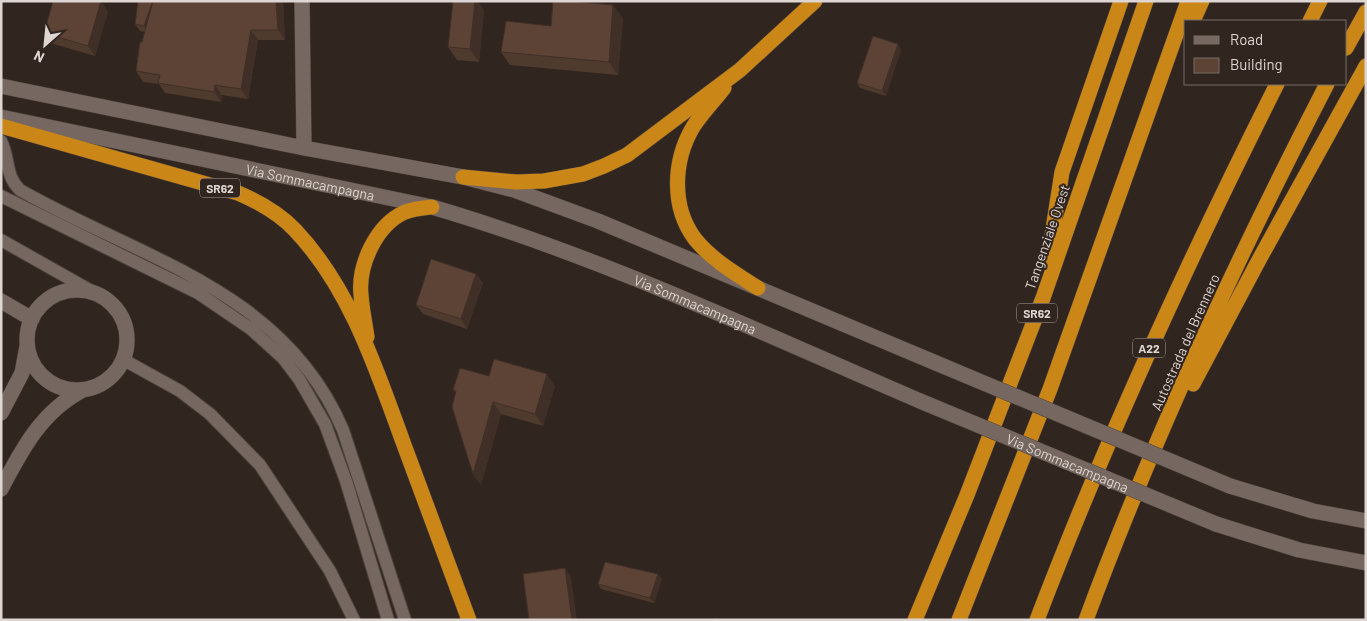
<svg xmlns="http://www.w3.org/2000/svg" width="1367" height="621" font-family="Barlow,sans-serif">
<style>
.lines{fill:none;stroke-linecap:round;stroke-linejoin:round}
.lane-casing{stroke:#4c423d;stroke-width:14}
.street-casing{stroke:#4c423d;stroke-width:16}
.secondary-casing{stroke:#4c423d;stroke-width:16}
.highway-casing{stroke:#4c423d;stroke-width:16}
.lane{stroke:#766861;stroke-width:12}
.street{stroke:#766861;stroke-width:15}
.secondary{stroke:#766861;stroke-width:15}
.highway{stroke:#ca8616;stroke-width:15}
.secondary-bridge-casing{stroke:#4c423d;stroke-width:16;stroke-linecap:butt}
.secondary-bridge{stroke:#766861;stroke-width:15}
.wall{fill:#4f3a2e}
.shaded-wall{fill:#402f26}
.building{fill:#5c4336;stroke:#402f26}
.labels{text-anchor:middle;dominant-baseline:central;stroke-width:4;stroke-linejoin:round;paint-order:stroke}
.shield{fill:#31251f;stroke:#aaa19c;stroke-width:1}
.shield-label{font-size:12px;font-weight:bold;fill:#ded6d2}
.street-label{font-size:14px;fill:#ded6d2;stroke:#31251f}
</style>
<rect width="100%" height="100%" fill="#31251f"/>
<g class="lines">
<g class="lane-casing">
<path id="lane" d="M1 141C10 159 5 176 20 190 141 259 284 290 343 430L405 620
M1 196 198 293 251 329 283 358 299 379 325 424 346 481 388 620
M1 240 102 297
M124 360 180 391 210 414 260 465 330 571 354 620"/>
</g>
<g class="street-casing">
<path id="street" d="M302 1 304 148
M27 340a50 50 0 1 1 100 0a50 50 0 1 1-100 0Z
M1 301 32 319
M1 413 22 373 27 346
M1 489C22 449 42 411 83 390"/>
</g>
<g class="secondary-casing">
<g id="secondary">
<path d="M1 86 304 148 463 177 514 190 598 221 936 363"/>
<path id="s1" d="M1 117 432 207C600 256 759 332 920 401"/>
<path d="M1230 486 1313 511 1366 521"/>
<path d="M1216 524 1299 550 1366 563"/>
</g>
</g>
<g class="highway-casing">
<path id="highway" d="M1193 21 1202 1
M1310 21 1320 1
M1346 48 1366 12
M724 88C714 101 702 113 693 127 673 161 671 207 695 239 712 260 736 274 758 288
M1 126 238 193C259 202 279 213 295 230 350 288 376 368 403 442 425 501 447 560 469 620
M463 177 516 182 544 181 583 174 604 166 627 155 740 70 815 1
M1048 261 1062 172 1121 1
M367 337C365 323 362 309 361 295 358 265 376 225 405 212 413 209 423 208 432 207
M1193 384 1260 258 1366 66
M915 620 967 495 1043 298 1146 1
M959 620 1050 389 1188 1
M1037 620C1107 436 1189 259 1277 84
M1086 620C1154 436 1237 258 1327 84"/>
</g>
<use href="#lane" class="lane"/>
<use href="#street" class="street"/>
<use href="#secondary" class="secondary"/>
<use href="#highway" class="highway"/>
<g class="secondary-bridge-casing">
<g id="secondary-bridge">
<path d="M936 363 1230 486"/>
<path id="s2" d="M920 401 1216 524"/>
</g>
</g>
<use href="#secondary-bridge" class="secondary-bridge"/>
</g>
<path class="wall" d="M283 1 285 40H258L248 99 222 95 221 102 165 93 159 84 143 82 136 71 145 32 140 31 135 24Z
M484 10 479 62 457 60 448 47Z
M108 11 95 56 50 43 44 33Z
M623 18 618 75 510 65 501 52 551 26Z
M901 49 886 96 860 88 857 83Z
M476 274 483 283 467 329 423 314 416 305Z
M489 376 555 386 543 426 501 414 481 485 473 474 456 393 453 390Z
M662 579 654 603 601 589 598 584Z"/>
<path class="shaded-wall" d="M101 1 108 11 95 56 88 46Z
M153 1 149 33 144 26Z
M276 1H283L285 40 278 30Z
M475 1H478L484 10 479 62 470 49Z
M613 5 623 18 618 75 609 62Z
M251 30 258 40 248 99 241 89Z
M898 44 901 49 886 96 882 91Z
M215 85 222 95 221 102 214 92Z
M476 274 483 283 467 329 461 319Z
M547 374 555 386 543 426 535 414Z
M493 402 501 414 481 485 473 474Z
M565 568 571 577 577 620H572Z
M658 574 662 579 654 603 650 598Z"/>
<path class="building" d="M53 1H101L88 46 44 33Z
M138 1H153L144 26 135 24Z
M153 1H276L278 30H251L241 89 215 85 214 92 158 83 160 75 136 71 140 42H142Z
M453 1H475L470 49 448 47Z
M553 1H570L613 5 609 62 501 52 506 21 551 26Z
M873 36 898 44 882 91 857 83Z
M431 259 476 274 461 319 416 305Z
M494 359 547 374 535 414 493 402 473 474 452 407 456 391 453 390 460 368 489 376Z
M605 562 658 574 650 598 598 584Z
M565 568 572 620H529L523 574Z
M715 618 725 620H715Z"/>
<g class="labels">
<g class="shield">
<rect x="200" y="178.5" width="40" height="19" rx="4"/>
<rect x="1017" y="303.5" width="40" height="19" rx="4"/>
<rect x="1133" y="338.5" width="32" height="19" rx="4"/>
</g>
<g class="shield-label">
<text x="220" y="188">SR62</text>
<text x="1037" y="313">SR62</text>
<text x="1149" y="348">A22</text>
</g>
<g class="street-label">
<text stroke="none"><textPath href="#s1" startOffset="316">Via Sommacampagna</textPath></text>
<text transform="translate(1047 237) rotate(-71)">Tangenziale Ovest</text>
<text stroke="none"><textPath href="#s1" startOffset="721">Via Sommacampagna</textPath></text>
<text transform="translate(1185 342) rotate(-66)">Autostrada del Brennero</text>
<text stroke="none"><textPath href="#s2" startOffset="160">Via Sommacampagna</textPath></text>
</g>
</g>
<rect width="1367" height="621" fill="none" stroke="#ded6d2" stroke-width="5"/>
<rect x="1184" y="20" width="162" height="65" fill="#31251f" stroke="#766c67"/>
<rect x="1194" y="36" width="25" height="8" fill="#766861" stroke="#766c67"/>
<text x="1230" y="45" font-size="15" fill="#ded6d2">Road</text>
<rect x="1194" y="58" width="25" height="15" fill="#5c4336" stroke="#766c67"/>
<text x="1230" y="70" font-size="15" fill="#ded6d2">Building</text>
<g transform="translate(45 45) rotate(207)" stroke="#31251f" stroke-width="4" paint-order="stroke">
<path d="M0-4L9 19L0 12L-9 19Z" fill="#ded6d2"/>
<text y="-8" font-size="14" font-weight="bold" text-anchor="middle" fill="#ded6d2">N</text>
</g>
</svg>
